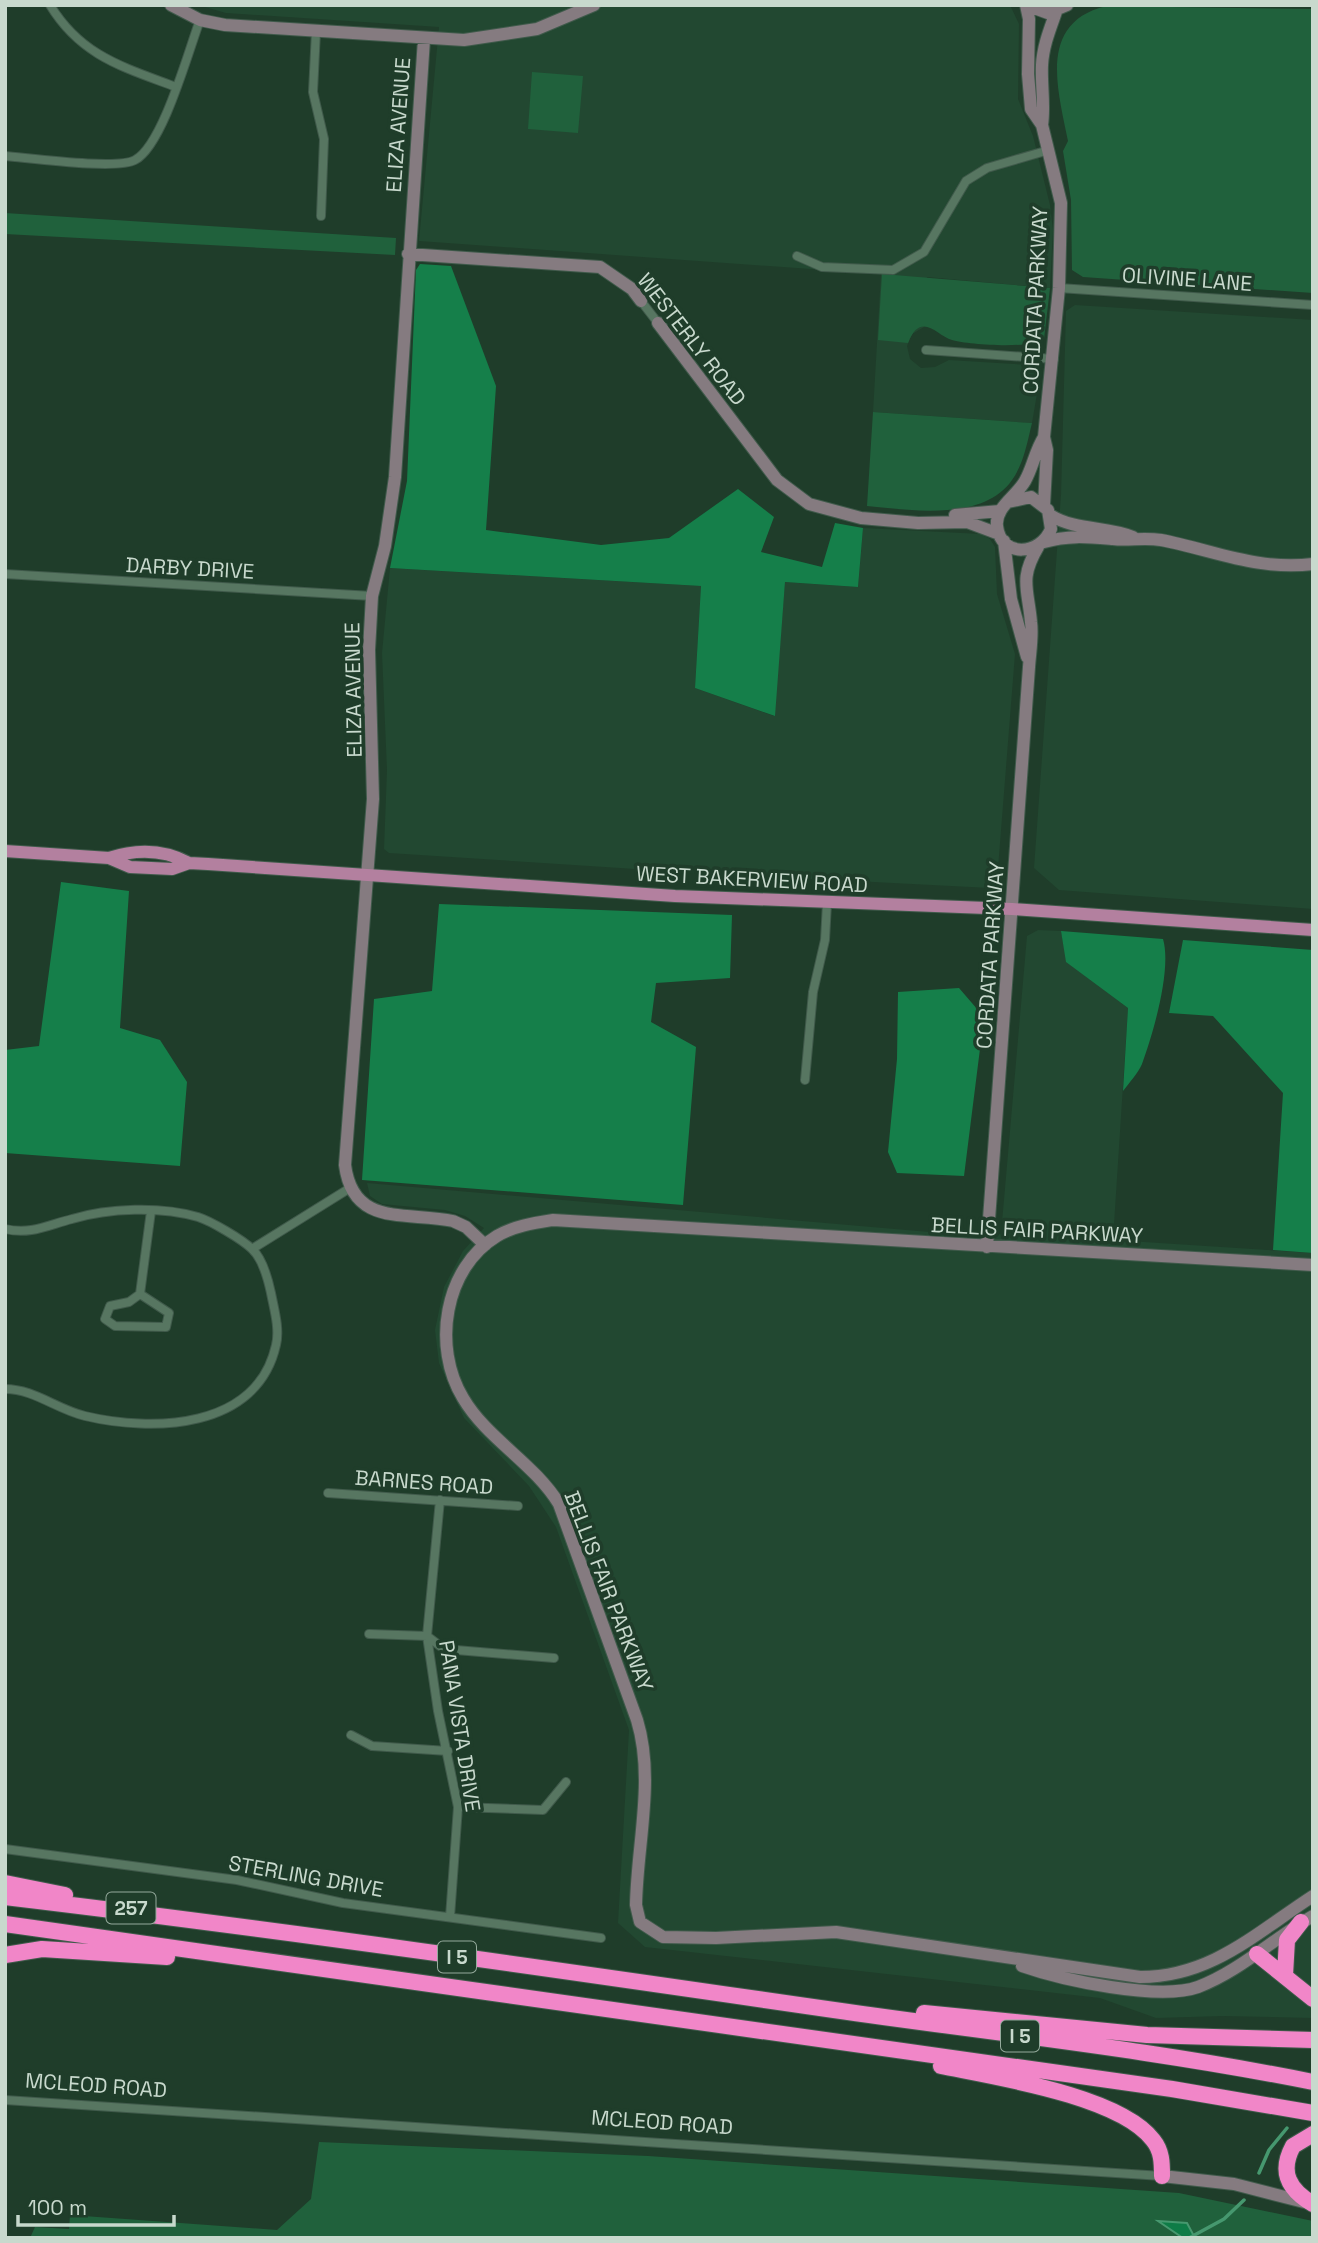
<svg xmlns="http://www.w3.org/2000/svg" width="1318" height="2243" font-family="'Space Grotesk',sans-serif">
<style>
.built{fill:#224831}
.green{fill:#20613c}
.forest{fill:#157f4a}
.water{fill:#0e7c47;stroke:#46986f;stroke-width:2}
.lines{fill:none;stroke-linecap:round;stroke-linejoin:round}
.stream{stroke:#46986f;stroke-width:3.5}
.street-casing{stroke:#405a4b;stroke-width:10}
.secondary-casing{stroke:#405a4b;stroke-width:14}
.primary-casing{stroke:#405a4b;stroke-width:14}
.highway-casing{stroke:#405a4b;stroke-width:18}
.street{stroke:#577661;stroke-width:8}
.secondary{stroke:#857b80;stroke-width:12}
.primary{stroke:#b3809f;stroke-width:12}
.highway{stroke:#f186c8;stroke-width:16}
.labels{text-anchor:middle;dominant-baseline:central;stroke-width:7;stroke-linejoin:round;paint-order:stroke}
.shield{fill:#1f3d2a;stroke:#95aa9c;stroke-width:2}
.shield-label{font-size:19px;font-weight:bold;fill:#c8d9cd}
.street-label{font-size:21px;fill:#c8d9cd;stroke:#1f3d2a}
</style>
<rect width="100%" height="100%" fill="#1f3d2a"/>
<path class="built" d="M198 5H1010L1019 24 1018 99 1033 136 1050 205 1053 230 1050 288 927 277 924 327 912 334 907 346 910 359 921 368 935 367 949 360 1028 365 1036 368 1039 382 1032 423 873 412 881 274 419 241 439 27 226 13Z
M1075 305 1313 320V909L1059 890 1034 868 1061 495 1066 311Z
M863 528 981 534 990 539 995 547 997 594 1015 654 997 881 990 888 682 872 389 853 384 849 387 770 382 653 390 568 701 586 695 688 774 716 785 582 858 587Z
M1038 930 1061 931 1067 962 1128 1008 1113 1240 1313 1253V2018L1223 2016 1156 2018 1100 1998 645 1947 618 1923 629 1730 556 1527 529 1486 464 1418 439 1363 435 1330 444 1287 463 1251 484 1228 465 1216 445 1210 382 1204 370 1196 367 1183 964 1235 1001 1234 1027 936Z"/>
<path class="green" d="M1106 6 1313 9V293L1083 277 1072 270 1071 200 1063 151 1068 141C1058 90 1037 23 1106 6Z
M532 72 583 76 578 133 528 129Z
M5 213 396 238 395 255 5 234Z
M882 274 1050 288 1044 339C1032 349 969 345 952 340 937 336 921 310 908 343L878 340Z
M873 412 1032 423C1027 443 1024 463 1012 480 983 522 910 510 867 506Z
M319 2142 648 2156 1179 2193 1313 2221V2238H30L35 2227 69 2229 70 2215 277 2230 311 2199Z"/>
<path class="forest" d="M420 264 451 266 496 386 486 530 601 545 669 538 738 489 774 517 761 552 822 567 835 523 863 528 858 587 785 582 775 716 695 688 701 586 390 568 407 481 416 270Z
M61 882 129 891 120 1028 160 1040 187 1082 180 1166 5 1153V1050L39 1046Z
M439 904 732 915 730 978 656 983 651 1022 696 1047 683 1205 362 1180 374 999 432 991Z
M1061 931 1163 939C1172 969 1153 1034 1142 1064 1138 1073 1129 1083 1123 1091L1128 1008 1066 962Z
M1183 940 1313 950V1253L1273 1250 1283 1093 1213 1016 1169 1013Z
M959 988 984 1017 964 1176 897 1173 888 1152 897 1059 898 992Z"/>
<path class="water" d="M1158 2221 1187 2223 1195 2238H1183Z"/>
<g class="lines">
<path class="stream" d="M1259 2173 1269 2150 1287 2128
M1189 2238 1224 2219 1244 2200"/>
<g class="street-casing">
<path id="street" d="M50 5C81 56 123 67 176 87
M316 31 313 92 324 139 321 216
M5 156C30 158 117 170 135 160 163 145 188 52 200 20
M797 256 822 267 893 270 924 252 966 181 987 168 1049 150
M1059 288 1313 305
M641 301 658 323
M926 350 1054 359
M5 574 372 596
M805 1080 813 992 825 940 827 903
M5 1229C31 1235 48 1225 72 1219 108 1208 161 1206 198 1217 211 1221 243 1240 252 1249 263 1259 268 1279 271 1293 274 1309 280 1329 276 1345 257 1430 152 1432 85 1416 56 1409 34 1389 5 1389
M252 1249 350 1188
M140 1294 169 1313 166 1327 115 1326 105 1319 110 1306 129 1302Z
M140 1294 151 1211
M328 1493 518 1506
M440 1500 427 1636 438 1711 458 1807 450 1917
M369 1634 427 1636 444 1649 554 1658
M351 1735 372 1746 448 1751
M458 1807 543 1810 566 1782
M5 1849 237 1880 343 1903 601 1938
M5 2100 1162 2176"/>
</g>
<g class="secondary-casing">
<path id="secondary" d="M171 5 200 20 225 25 464 40 537 29 594 5
M1026 5 1029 19 1028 74 1031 109 1042 125 1061 203 1059 288 1044 437 1047 450 1044 505
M1026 5 1048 13 1067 5
M424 39 395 477 385 546 372 596 369 650 373 799 345 1165C353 1228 407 1211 453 1221L466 1227 485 1245
M1042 125C1045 105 1041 85 1042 65 1043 46 1050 29 1056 12
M408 254 600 267 632 289 641 301
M658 323 777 480 809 504 861 518 918 523 967 522 999 534
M1008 502 1031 497 1048 510 1051 529C1041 555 1001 559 997 526 995 507 1016 497 1025 481 1033 467 1035 451 1044 437
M955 515 1000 511
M1050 515C1076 531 1106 526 1133 537
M1004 541 1011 599 1027 657
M1044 542C1068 535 1088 537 1113 539 1129 541 1143 537 1161 540 1213 550 1258 571 1313 564
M987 1247 1029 667C1030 652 1033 636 1031 622 1028 588 1019 579 1038 547
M1313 1265 553 1220C534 1223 514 1226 497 1236 444 1268 432 1347 463 1398 487 1439 534 1463 559 1504L637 1720C655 1779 637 1844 636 1905L640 1922 663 1937 716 1938 836 1932 1140 1977C1211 1977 1256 1933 1313 1896
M1022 1966C1062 1980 1159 2001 1198 1987 1240 1971 1274 1938 1313 1916
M1162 2176 1234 2184 1308 2203"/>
</g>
<g class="primary-casing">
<path id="primary" d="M5 851 109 858 130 867 172 869 189 863 208 864 675 896 1012 909 1313 930
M109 858C136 849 163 849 189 863"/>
</g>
<g class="highway-casing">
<path id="highway" d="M5 1883 65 1895
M5 1897C282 1930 558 1970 834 2010 993 2033 1155 2050 1313 2082
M5 1924 1172 2089 1313 2113
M1257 1954 1313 1999
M5 1955 42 1949 167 1957
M1285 1975 1287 1940 1301 1922
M924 2013 1147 2035 1313 2040
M941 2066C995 2077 1120 2096 1153 2140 1162 2151 1162 2163 1162 2176
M1313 2134 1293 2146C1279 2172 1289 2190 1313 2204"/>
</g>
<use href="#street" class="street"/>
<use href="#secondary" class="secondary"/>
<use href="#primary" class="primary"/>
<use href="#highway" class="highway"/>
</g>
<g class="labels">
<g class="shield">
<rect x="106.5" y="1892.5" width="49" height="31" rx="5"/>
<rect x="438" y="1941.5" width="38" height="31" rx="5"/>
<rect x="1001" y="2020.5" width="38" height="31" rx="5"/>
</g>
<g class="shield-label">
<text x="131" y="1908">257</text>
<text x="457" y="1957">I 5</text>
<text x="1020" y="2036">I 5</text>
</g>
<g class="street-label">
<text transform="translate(398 125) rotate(-86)">ELIZA AVENUE</text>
<text transform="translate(1187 279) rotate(4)">OLIVINE LANE</text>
<text transform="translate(1035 300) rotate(-87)">CORDATA PARKWAY</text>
<text transform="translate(692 339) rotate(52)">WESTERLY ROAD</text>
<text transform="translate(190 568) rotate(3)">DARBY DRIVE</text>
<text transform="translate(353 690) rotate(-91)">ELIZA AVENUE</text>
<text transform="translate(752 879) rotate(3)">WEST BAKERVIEW ROAD</text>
<text transform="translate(990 955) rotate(-86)">CORDATA PARKWAY</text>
<text transform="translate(1037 1230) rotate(3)">BELLIS FAIR PARKWAY</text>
<text transform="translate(424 1482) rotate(4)">BARNES ROAD</text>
<text transform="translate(609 1591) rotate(69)">BELLIS FAIR PARKWAY</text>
<text transform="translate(460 1726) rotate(81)">PANA VISTA DRIVE</text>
<text transform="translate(306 1876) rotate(10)">STERLING DRIVE</text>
<text transform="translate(96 2085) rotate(4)">MCLEOD ROAD</text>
<text transform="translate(662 2122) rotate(4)">MCLEOD ROAD</text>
</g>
</g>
<rect width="1318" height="2243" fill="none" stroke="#c8d9cd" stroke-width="14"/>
<path d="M18 2215v10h156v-10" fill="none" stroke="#c8d9cd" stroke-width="3.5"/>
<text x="28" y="2215" font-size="21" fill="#c8d9cd" stroke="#1f3d2a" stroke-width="5" paint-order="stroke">100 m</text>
</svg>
